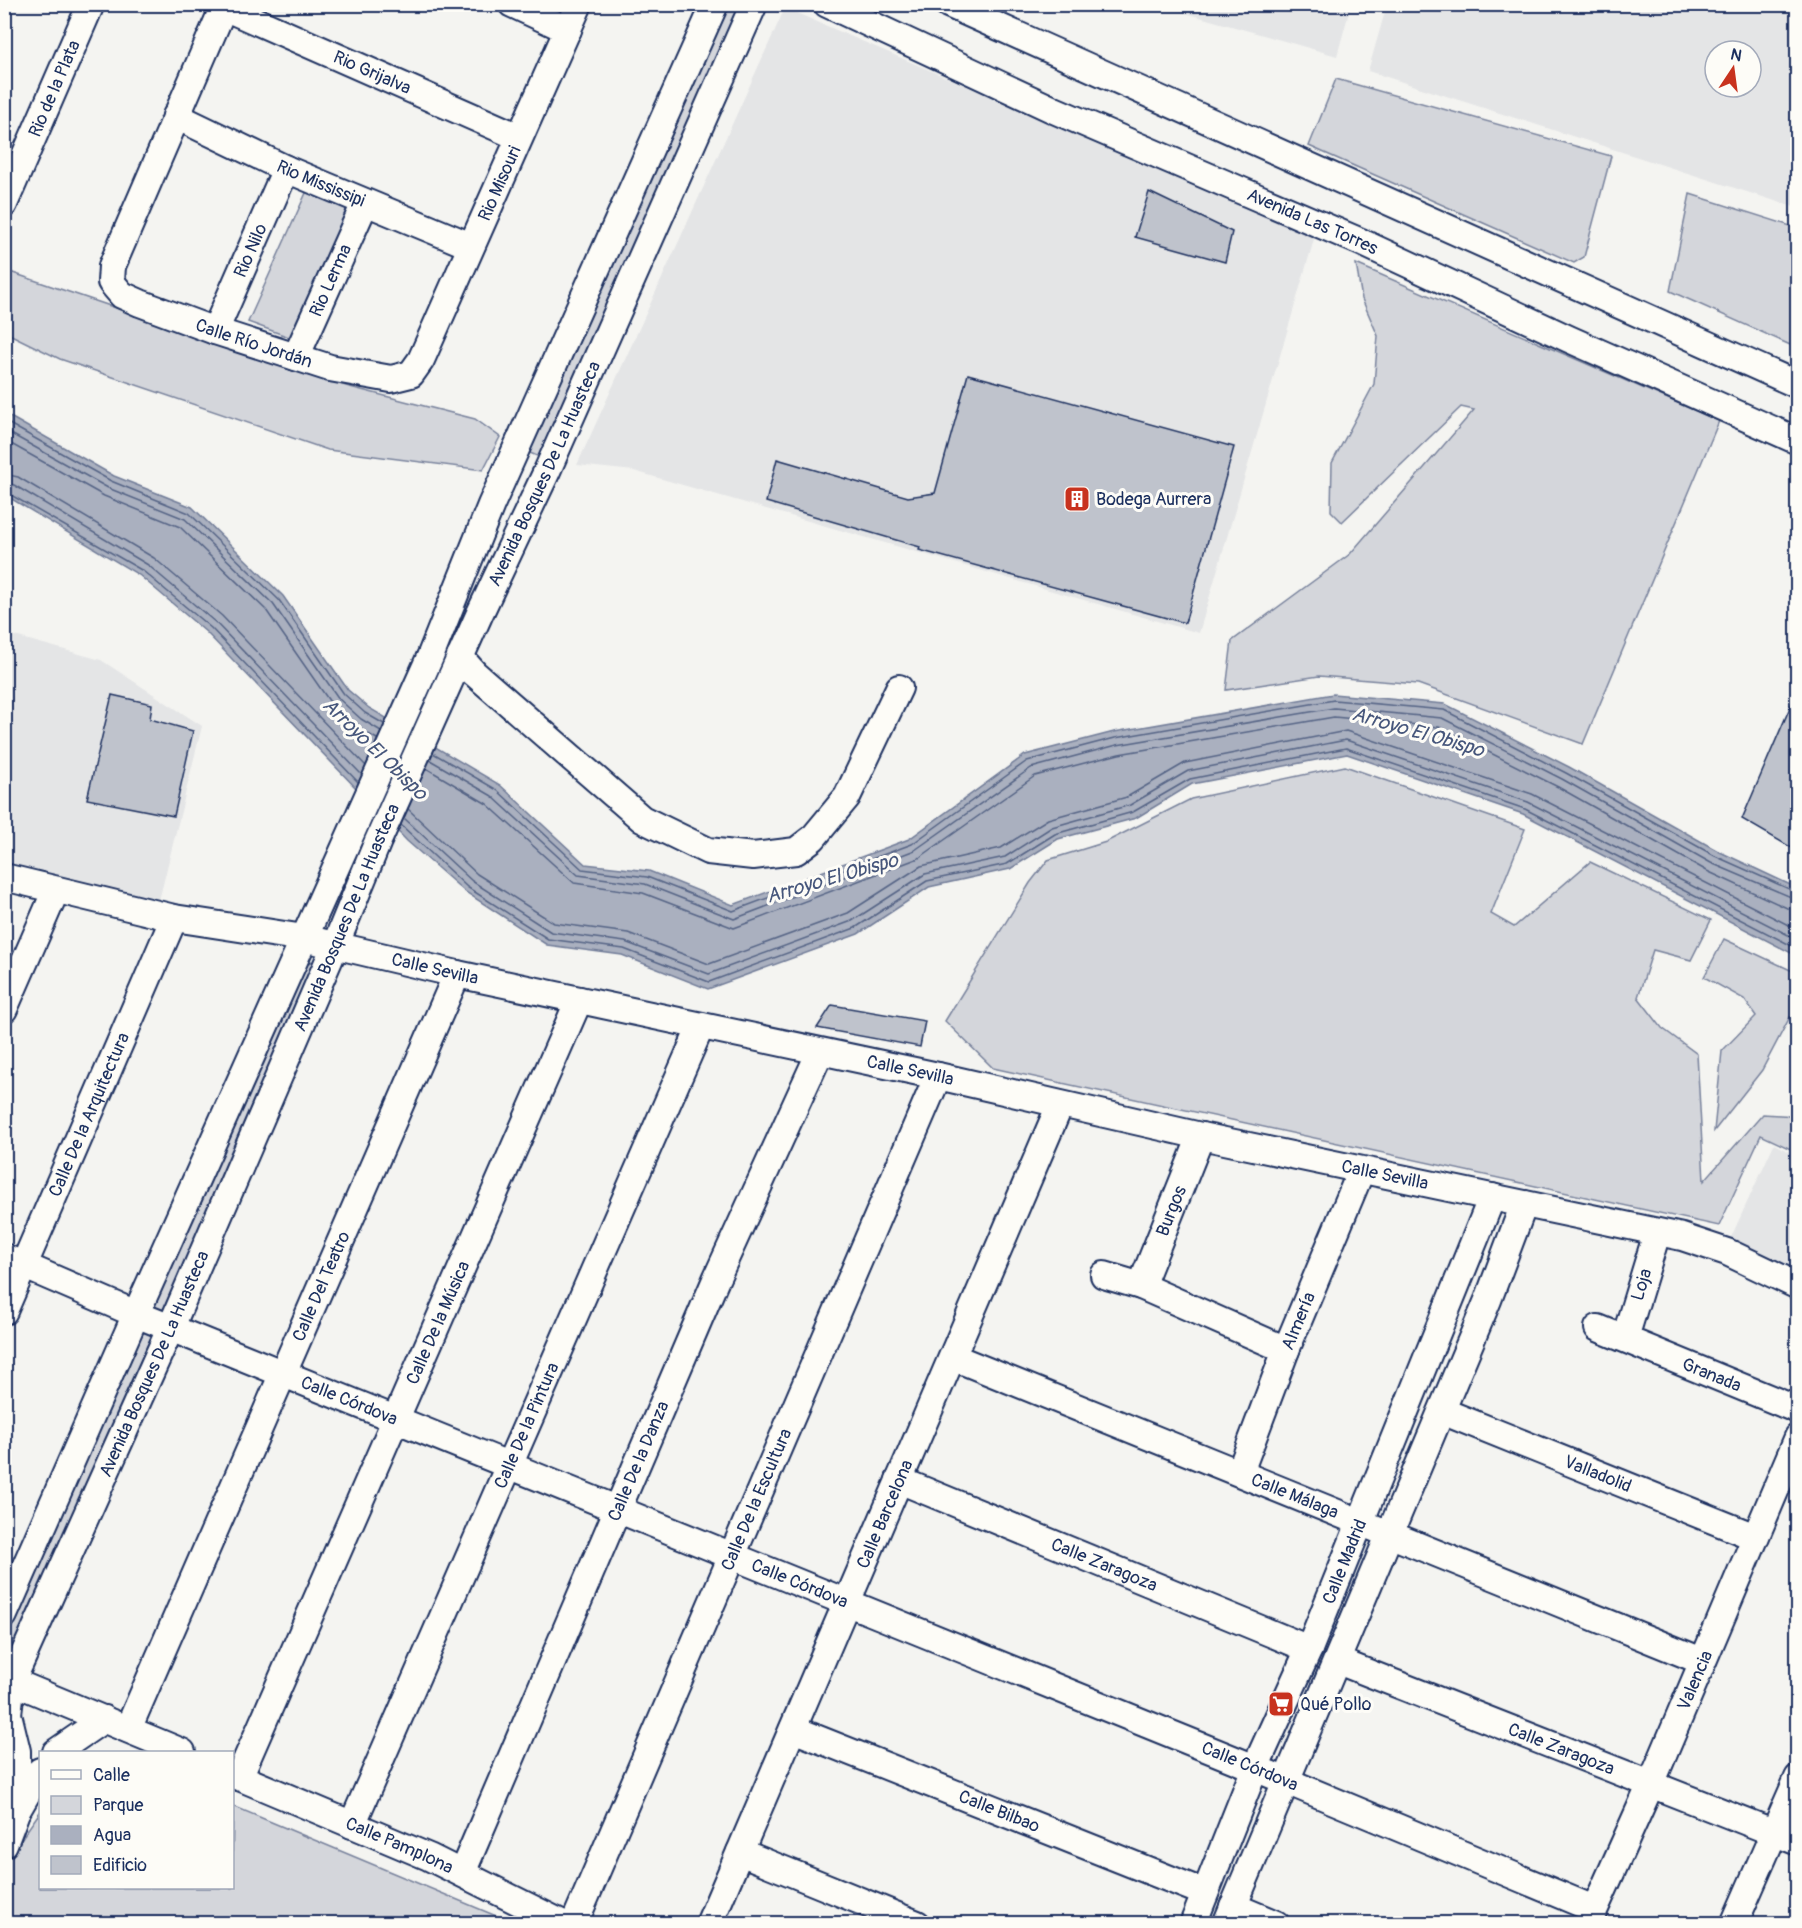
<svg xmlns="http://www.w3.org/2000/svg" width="1802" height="1928" font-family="Pangolin,sans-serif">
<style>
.built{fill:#e4e5e6;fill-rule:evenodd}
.green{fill:#d4d6db;stroke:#78829c;stroke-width:1.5}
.water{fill:#aab0bf;stroke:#717c98;stroke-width:1.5}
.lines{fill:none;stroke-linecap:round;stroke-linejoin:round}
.shore{stroke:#546385;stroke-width:1.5}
.building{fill:#bfc3cc;stroke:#1b2f5e;stroke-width:1.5}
.minor-casing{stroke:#1b2f5e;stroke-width:30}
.minor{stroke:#fdfcf7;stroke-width:26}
.labels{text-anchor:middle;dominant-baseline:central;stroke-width:6;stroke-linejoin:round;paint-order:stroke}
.street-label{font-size:18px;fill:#1b2f5e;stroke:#fdfcf7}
.poi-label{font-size:18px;fill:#1b2f5e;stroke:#fdfcf7;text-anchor:start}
.water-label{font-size:20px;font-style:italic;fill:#46567b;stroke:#fdfcf7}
</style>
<rect width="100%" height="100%" fill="#f4f4f1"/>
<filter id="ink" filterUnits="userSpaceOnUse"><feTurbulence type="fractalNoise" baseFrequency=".0167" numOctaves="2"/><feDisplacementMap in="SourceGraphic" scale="12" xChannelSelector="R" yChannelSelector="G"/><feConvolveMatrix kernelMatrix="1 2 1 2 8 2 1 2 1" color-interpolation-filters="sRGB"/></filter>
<g filter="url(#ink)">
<path class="built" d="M1157 5H1351L1337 56Z
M1387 5H1797V208L1368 71ZM1715 51H1751V87H1715Z
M785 8 1315 236 1199 633 634 471 577 465Z
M4 633 101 660 202 726 153 925 5 882Z
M1774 1144 1797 1156V1281L1727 1246Z"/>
<path class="green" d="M702 5H755L554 463 506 443Z
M1336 79 1611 156 1584 257 1574 263 1309 146Z
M310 184 360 206 300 341 248 322Z
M1690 194 1797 228V348L1670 291Z
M1356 264 1719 421 1583 744 1418 684 1319 676 1226 690 1232 641 1350 554 1474 410 1461 407 1342 522 1331 511 1332 463 1374 384 1378 336 1362 299Z
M4 267 13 273 346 386 475 419 500 437 483 470 328 450 60 359 5 332Z
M1345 766 1525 829 1491 914 1514 927 1590 862 1711 920 1691 960 1653 950 1638 997 1662 1028 1697 1054 1704 1181 1763 1114 1797 1116V1152L1761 1135 1719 1226 993 1068 945 1021 1030 883 1048 860 1106 842 1191 799Z
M1724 939 1797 973V1020L1790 1017 1762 1070 1714 1131 1722 1051 1756 1016 1744 999 1704 977Z
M286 953 338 970 5 1674V1590Z
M233 1806 513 1923 5 1924V1862L40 1812V1888H232Z"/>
<path class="water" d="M5 414 114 476 192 507 283 596 348 690 369 708 500 785 585 864 649 871 733 905 909 839 1025 755 1114 732 1333 694 1445 704 1569 767 1718 851 1797 888V956L1523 814 1347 754 1192 784 1136 818 1058 839 1010 869 929 887 858 934 708 989 622 955 547 945 464 891 407 841 206 632 139 575 5 495Z"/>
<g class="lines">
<path class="shore" d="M4 421 111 481 189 513 279 600 344 694 365 713 384 724
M4 430 108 488 185 519 273 604 339 699 361 719 381 731
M4 440 104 496 180 527 266 610 332 705 355 726 377 739
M4 474 18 477 154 558 222 616 366 766
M4 483 14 485 148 565 216 623 362 775
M4 491 143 571 211 628 358 782
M433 753 497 790 582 869 647 877 733 911 912 844 1027 761 1115 738 1334 700 1444 710 1566 773 1715 856 1798 893
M430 760 492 796 578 875 645 884 734 919 915 850 1031 768 1117 745 1334 708 1442 718 1562 779 1711 863 1798 900
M426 768 487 804 574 883 643 893 734 928 919 858 1035 776 1119 754 1334 717 1439 727 1558 787 1707 871 1787 908 1798 909
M408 809 477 874 554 923 628 933 709 964 848 913 921 866 1001 848 1048 819 1127 797 1185 763 1346 731 1532 794 1798 930
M404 818 472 881 551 932 625 942 709 974 852 921 925 874 1005 857 1052 827 1130 805 1188 771 1346 740 1528 802 1798 940
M401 825 467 887 548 939 624 949 709 982 855 928 927 881 1007 864 1055 834 1133 812 1190 779 1346 748 1525 809 1798 949"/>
</g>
<path class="building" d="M1149 192 1232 232 1225 262 1135 237Z
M968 374 1234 447 1185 623 919 550 920 547 766 502 777 459 908 497 935 493Z
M1797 691V851L1742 819Z
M112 695 152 704 150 719 193 731 174 816 87 799Z
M832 1005 925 1021 920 1047 817 1028Z"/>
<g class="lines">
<g class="minor-casing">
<g id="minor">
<path id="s1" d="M225 4 112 266 111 282 122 295 140 303 215 331 330 368 391 379 411 374 421 360 579 4"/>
<path d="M512 4 568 30"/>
<path id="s2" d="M827 4 1054 110 1361 242 1569 339 1798 441"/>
<path d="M948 4 1798 385"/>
<path id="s3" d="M224 7 519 137"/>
<path id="s4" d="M176 116 286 169 471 246"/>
<path id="s5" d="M4 204 91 4"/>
<path id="s6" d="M215 331 286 169"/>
<path id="s7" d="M296 357 365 203"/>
<path d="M460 657 474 673 642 819 708 851 753 856 796 851 813 838 847 797 899 688"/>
<path id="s8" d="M4 877 174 918 304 938 457 974 938 1076 1201 1136 1682 1237 1727 1252 1798 1286"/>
<path d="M4 1009 56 890"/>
<path id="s9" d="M4 1257 136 1314 1255 1768 1594 1909"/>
<path d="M1104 1275 1141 1286 1286 1350"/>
<path id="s10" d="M1141 1286 1201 1136"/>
<path id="s11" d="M4 1311 174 918"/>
<path id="s12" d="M1598 1328 1798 1410"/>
<path id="s13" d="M1625 1338 1657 1233"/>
<path id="s14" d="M953 1357 1702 1661"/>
<path id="s15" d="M1442 1411 1755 1537"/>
<path id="s16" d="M1240 1472 1286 1350 1361 1171"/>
<path id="s17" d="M899 1480 1309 1649"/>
<path d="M4 1615 136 1314 430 657 491 505 715 4"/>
<path id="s18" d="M1338 1661 1798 1842"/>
<path d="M4 1678 182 1752"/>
<path id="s19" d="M128 1729 457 974"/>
<path id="s20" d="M793 1729 1205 1893"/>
<path d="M56 1752 104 1719"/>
<path id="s21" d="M232 1774 429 1857 563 1924"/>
<path id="s22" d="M239 1777 579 1000"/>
<path d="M18 1809 40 1771"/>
<path id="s23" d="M352 1825 701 1026"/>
<path id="s24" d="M4 1844 15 1815 17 1787V1751L8 1714 12 1681 171 1327 335 946 378 841 480 613 547 471 754 4"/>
<path d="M740 1852 917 1924"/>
<path id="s25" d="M462 1873 717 1277 820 1052"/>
<path d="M1233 1906 1276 1924"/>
<path id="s26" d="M574 1924 938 1076"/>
<path id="s27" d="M709 1924 1060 1105"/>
<path id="s28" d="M1193 1924 1255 1768 1309 1649 1492 1197"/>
<path d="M1226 1924 1488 1300 1524 1204"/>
<path id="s29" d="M1588 1924 1651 1784 1798 1437"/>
<path d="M1734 1924 1798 1778"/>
</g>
</g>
<use href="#minor" class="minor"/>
</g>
</g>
<defs>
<g id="building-square" transform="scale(1.35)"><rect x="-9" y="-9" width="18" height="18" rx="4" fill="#c8321e" stroke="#fdfcf7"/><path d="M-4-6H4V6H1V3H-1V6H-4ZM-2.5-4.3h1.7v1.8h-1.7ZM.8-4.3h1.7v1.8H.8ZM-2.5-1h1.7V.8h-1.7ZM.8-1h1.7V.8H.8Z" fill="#fff"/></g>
<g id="supermarket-square" transform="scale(1.35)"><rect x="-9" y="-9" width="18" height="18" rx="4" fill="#c8321e" stroke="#fdfcf7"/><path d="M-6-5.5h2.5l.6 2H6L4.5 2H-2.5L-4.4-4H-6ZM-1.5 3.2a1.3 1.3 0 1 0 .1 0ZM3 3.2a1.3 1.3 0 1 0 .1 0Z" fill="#fff"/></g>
</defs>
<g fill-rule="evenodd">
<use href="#building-square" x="1077" y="499"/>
<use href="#supermarket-square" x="1281" y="1704"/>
</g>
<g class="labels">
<g class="street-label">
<text stroke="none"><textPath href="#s3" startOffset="162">Rio Grijalva</textPath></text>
<text stroke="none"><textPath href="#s5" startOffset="126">Rio de la Plata</textPath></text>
<text stroke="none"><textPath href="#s1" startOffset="832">Rio Misouri</textPath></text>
<text stroke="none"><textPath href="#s4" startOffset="160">Rio Mississipi</textPath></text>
<text stroke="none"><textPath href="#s2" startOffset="532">Avenida Las Torres</textPath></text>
<text stroke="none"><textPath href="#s6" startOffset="88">Rio Nilo</textPath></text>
<text stroke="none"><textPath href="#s7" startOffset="84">Rio Lerma</textPath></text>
<text stroke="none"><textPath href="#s1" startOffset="459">Calle Río Jordán</textPath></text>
<text stroke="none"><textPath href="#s24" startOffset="1486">Avenida Bosques De La Huasteca</textPath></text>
<text stroke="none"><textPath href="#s24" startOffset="1000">Avenida Bosques De La Huasteca</textPath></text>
<text stroke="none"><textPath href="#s8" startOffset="441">Calle Sevilla</textPath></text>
<text stroke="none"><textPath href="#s8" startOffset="927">Calle Sevilla</textPath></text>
<text stroke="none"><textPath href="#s11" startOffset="214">Calle De la Arquitectura</textPath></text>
<text stroke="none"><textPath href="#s8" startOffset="1413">Calle Sevilla</textPath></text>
<text stroke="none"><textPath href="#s10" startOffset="81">Burgos</textPath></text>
<text stroke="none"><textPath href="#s13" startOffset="56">Loja</textPath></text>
<text stroke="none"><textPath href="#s19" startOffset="483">Calle Del Teatro</textPath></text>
<text stroke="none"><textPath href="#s16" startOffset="162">Almería</textPath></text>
<text stroke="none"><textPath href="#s22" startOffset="496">Calle De la Música</textPath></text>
<text stroke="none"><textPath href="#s24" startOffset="514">Avenida Bosques De La Huasteca</textPath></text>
<text stroke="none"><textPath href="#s12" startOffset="123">Granada</textPath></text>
<text stroke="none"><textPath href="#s9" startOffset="374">Calle Córdova</textPath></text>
<text stroke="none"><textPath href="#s23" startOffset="436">Calle De la Pintura</textPath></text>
<text stroke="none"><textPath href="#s25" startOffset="448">Calle De la Danza</textPath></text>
<text stroke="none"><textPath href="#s15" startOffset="168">Valladolid</textPath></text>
<text stroke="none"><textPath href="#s14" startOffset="369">Calle Málaga</textPath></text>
<text stroke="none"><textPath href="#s26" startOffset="462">Calle De la Escultura</textPath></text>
<text stroke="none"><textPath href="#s27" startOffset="446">Calle Barcelona</textPath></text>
<text stroke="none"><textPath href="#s28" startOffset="393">Calle Madrid</textPath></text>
<text stroke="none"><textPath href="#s17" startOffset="222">Calle Zaragoza</textPath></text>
<text stroke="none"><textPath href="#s9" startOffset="860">Calle Córdova</textPath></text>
<text stroke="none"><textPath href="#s29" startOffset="266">Valencia</textPath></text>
<text stroke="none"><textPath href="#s18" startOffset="240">Calle Zaragoza</textPath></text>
<text stroke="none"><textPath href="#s9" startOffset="1346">Calle Córdova</textPath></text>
<text stroke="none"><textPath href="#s20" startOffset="222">Calle Bilbao</textPath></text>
<text stroke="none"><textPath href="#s21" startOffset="182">Calle Pamplona</textPath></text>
</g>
<g class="poi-label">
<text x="1096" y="499">Bodega Aurrera</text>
<text x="1300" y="1704">Qué Pollo</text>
</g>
<g class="water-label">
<text transform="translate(1418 732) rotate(16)">Arroyo El Obispo</text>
<text transform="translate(375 749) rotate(44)">Arroyo El Obispo</text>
<text transform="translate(832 878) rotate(-16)">Arroyo El Obispo</text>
</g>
</g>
<rect width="1802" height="1928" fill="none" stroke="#fdfcf7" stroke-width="24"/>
<rect x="12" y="12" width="1778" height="1904" fill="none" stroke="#1b2f5e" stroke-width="2" filter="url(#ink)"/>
<rect x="39" y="1751" width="195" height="138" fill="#fdfcf7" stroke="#a3aaba" stroke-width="1.5"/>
<rect x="51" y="1770" width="30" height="9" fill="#fdfcf7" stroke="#a3aaba" stroke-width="1.5"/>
<text x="93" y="1781" font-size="18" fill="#1b2f5e">Calle</text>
<rect x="51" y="1796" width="30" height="18" fill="#d4d6db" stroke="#a3aaba" stroke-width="1.5"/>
<text x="93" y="1811" font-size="18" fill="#1b2f5e">Parque</text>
<rect x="51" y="1826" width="30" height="18" fill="#aab0bf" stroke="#a3aaba" stroke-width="1.5"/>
<text x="93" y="1841" font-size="18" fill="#1b2f5e">Agua</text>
<rect x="51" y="1856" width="30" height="18" fill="#bfc3cc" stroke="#a3aaba" stroke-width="1.5"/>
<text x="93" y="1871" font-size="18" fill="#1b2f5e">Edificio</text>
<g transform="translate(1733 69) rotate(13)"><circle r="28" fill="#fdfcf7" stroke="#a3aaba" stroke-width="1.5"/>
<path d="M0-4.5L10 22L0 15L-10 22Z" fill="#c8321e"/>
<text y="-9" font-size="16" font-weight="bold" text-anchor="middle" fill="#1b2f5e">N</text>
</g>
</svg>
